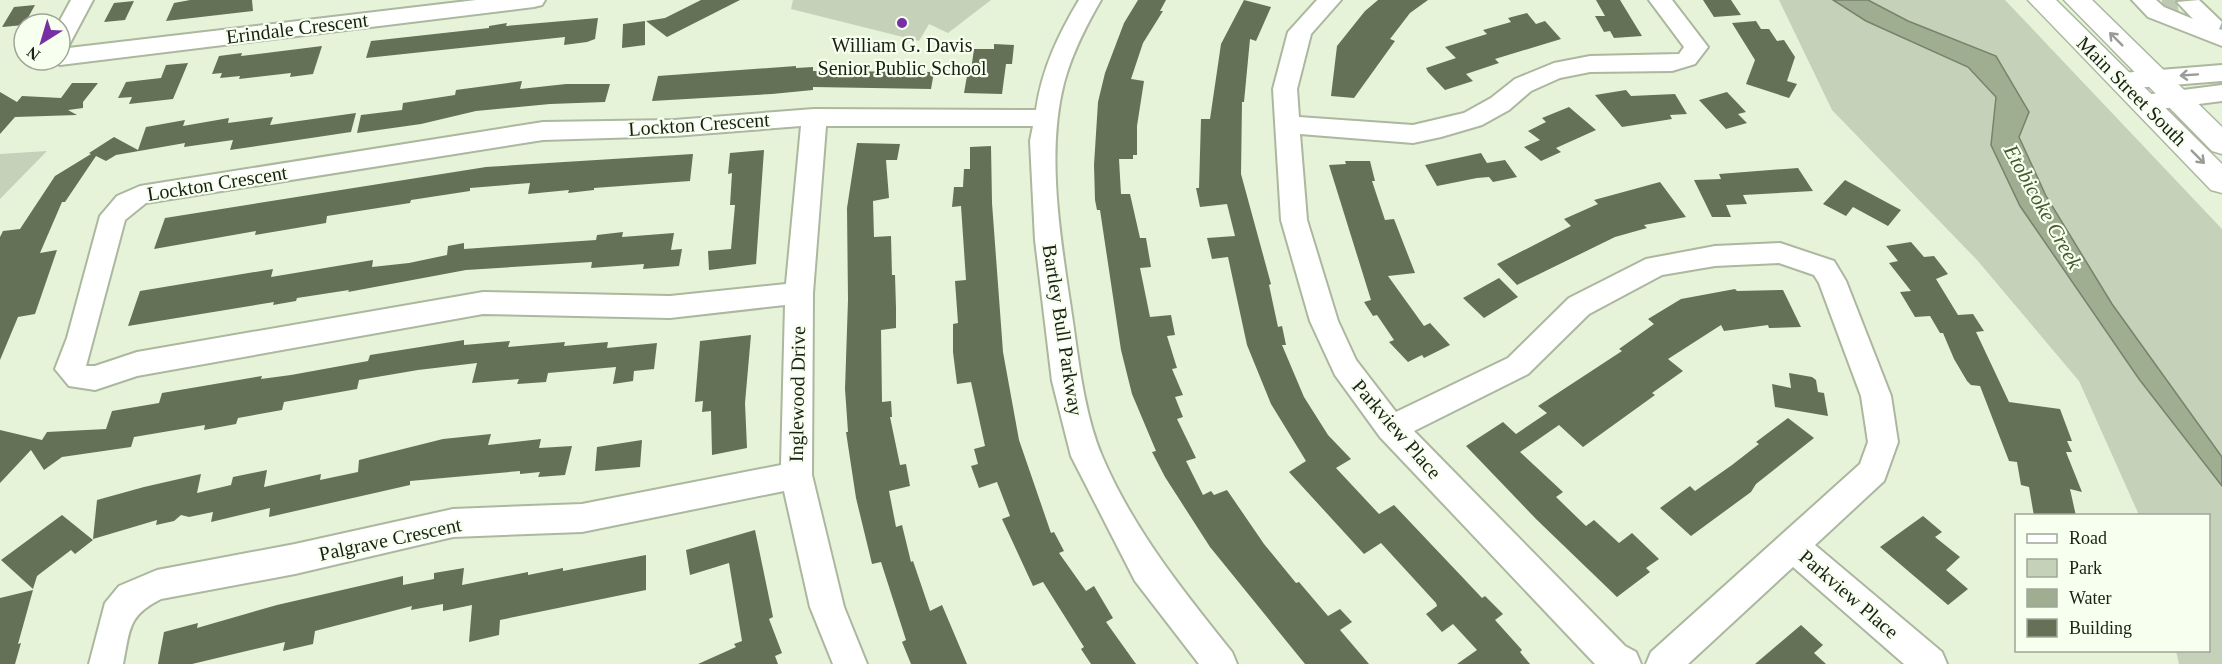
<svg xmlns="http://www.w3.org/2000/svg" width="2222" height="664" font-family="Georgia,serif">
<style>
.green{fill:#c5d1b9}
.water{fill:#9fad90;stroke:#77836b;stroke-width:1.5}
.building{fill:#647157}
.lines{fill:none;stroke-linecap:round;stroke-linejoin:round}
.minor-tunnel{stroke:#bdc9b2;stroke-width:25;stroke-dasharray:25 13;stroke-linecap:butt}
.minor-casing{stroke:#abb79e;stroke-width:4}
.major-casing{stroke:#abb79e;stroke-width:3}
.minor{fill:#fff;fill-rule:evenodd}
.major{fill:#fff;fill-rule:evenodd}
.oneway{stroke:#989b96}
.poi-dot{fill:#7630a3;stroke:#f7ffef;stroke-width:2}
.labels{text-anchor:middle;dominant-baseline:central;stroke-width:4.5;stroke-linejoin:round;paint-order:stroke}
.street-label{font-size:20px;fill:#1b2016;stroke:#f7ffef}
.poi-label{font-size:20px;fill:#1b2016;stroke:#f7ffef}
.water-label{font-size:21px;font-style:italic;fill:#465a2d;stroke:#f7ffef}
</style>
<rect width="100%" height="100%" fill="#e6f3d9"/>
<path class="green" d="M793 0H991L948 33 929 24 919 41 791 9Z
M1779 0H2005L2222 229V664H2179L2176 651 2208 650V516L2139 515 2079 381 1977 260 1832 110Z
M47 151 0 199V154Z"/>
<path class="water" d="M1833 0H1868L1908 21 1996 56 2029 112 2019 137 2046 196 2112 304 2222 457V486L2139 379 2020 206 1991 145 1996 97 1968 67 1866 21Z"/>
<path class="building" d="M190 0H252L253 11 166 21 174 3Z
M701 0H740L667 37 646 21 665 18Z
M1138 0H1166L1160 11H1163L1143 43 1131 79 1144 81 1137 126V155H1133V159H1119L1121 194H1130L1140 238H1146L1151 267 1140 268 1150 317 1171 315 1175 335 1167 336 1177 368 1172 369 1183 395 1175 397 1183 417 1177 419 1196 458 1186 461 1203 495 1211 491 1214 495 1227 490 1264 544 1296 583 1299 582 1328 616 1340 609 1352 622 1340 630 1369 664H1305L1210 547 1165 477 1152 452 1156 451 1132 394 1121 350 1100 210H1097L1095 200 1094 165 1098 102 1105 73 1124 23Z
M1244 0 1271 7 1256 41 1250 39 1244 102H1242L1241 174 1271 284 1269 285 1278 327 1282 326 1286 345H1282L1304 397 1328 435 1351 459 1336 468 1379 514 1394 505 1466 581 1482 598 1485 596 1503 614 1495 620 1522 650 1520 652 1530 664H1457L1477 650 1453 624 1442 632 1426 614 1437 606 1436 603 1381 543 1364 554 1289 472 1306 461 1271 404 1247 345 1228 257 1212 259 1207 238 1235 236 1227 204 1200 207 1196 188H1199L1201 119H1210L1221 44Z
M1378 0H1428L1410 13 1390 39 1395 41 1354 98 1331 96 1337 46 1365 11Z
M1596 0H1620L1642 36 1614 38 1610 31 1604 32 1595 16H1605Z
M1703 0H1731L1741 15 1714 17Z
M134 1 125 20 104 22 114 3Z
M35 5 24 25 2 27 14 7Z
M1527 13 1536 24 1545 21 1561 39 1495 59 1499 63 1466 74 1473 81 1445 90 1428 72 1426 68 1456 58 1445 47 1487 34 1483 30 1511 22 1508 18Z
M598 18 595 39 587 42 564 45 565 37 366 58 371 41 489 28V26L507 23 506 26Z
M645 21V45L622 48 623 24Z
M1756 21 1761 29H1769L1777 41 1784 40 1795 57 1787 81 1797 84 1789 98 1746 84 1755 60 1732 23Z
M994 44 1014 45 1012 64H1006L1002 94 964 93 968 70H971L974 49H994Z
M322 46 313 74 290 77 291 73 239 79 240 76 220 78 222 73 212 74 219 56 242 53 241 56Z
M188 63 173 99 129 104 132 97 118 98 126 82 161 78 166 65Z
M796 66V68L813 67V71L934 72 931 89 813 87V90L772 94 652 101 658 76Z
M522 81 520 89 566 84H610L605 102 550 104 476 111 421 124 357 133 361 115 402 110 403 103 455 95 456 90Z
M72 83H98L83 102V108L68 110 77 115 15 117 0 134V92L17 102 22 96 61 98Z
M1626 90 1631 96 1675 94 1687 114 1670 115 1672 119 1622 127 1595 95Z
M1727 92 1746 112 1738 114 1747 123 1726 129 1699 100Z
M1569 107 1596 130 1556 148 1561 152 1541 161 1524 147 1540 140 1528 131 1546 122 1542 118Z
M356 113 351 132 230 150 233 140 184 147 185 143 116 155 106 161 96 156 65 202H62L40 253 57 250 35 314 18 317 0 360V237L3 231 20 229 55 176 91 154 89 153 114 137 138 150 146 127 185 120 183 126 229 118 228 123 273 117 270 125Z
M857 143 900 144 897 160H886L889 198 873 201 874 237 891 236 892 275H895L896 308V328L881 330 882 402 891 401 892 417H890L900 465 906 464 910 486 889 491 896 527 902 525 911 562 913 561 930 611 942 605 967 664H911L902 642 906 640 881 562 872 564 856 498 846 432H848L845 389 848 300 847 208Z
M991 146 992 203 1003 352 1019 440 1051 533 1054 532 1064 551 1059 553 1086 591 1094 586 1113 618 1106 622 1136 664H1091L1081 649 1084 647 1043 582 1033 586 1002 519 1010 516 997 482 979 488 971 466 978 464 974 449 985 446 971 382 957 384 953 352V324L958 323 955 281 966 280 961 206 952 207 954 187H963L964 169H970V147Z
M764 150 756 264 709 270 708 251 731 249 735 205H730L732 173 728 174 730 153Z
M1481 153 1487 163 1505 160 1517 177 1493 182 1489 177 1477 178 1437 186 1425 165Z
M693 154 690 181 594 188V190L568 193 569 190 528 194 530 183 470 188V191L411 200 410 203 327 216 326 223 255 235 256 231 154 249 165 218 486 167Z
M1345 161H1370L1375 181H1372L1385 220 1394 219 1415 273 1388 276 1424 326 1430 323 1450 345 1424 358 1422 355 1408 362 1389 342 1394 340 1377 315 1373 316 1364 302 1371 300 1329 165 1346 164Z
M1798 168 1813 191 1743 195 1747 204 1726 205 1731 217H1712L1694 180 1721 179 1719 174Z
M1845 180 1901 210 1888 226 1853 207 1846 216 1823 204Z
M1660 182 1686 217 1644 225 1647 228 1615 237 1517 285 1497 264 1571 226 1564 219 1598 204 1594 200Z
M623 232 622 237 674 233 671 250 682 249 679 266 643 269 644 264 591 268 592 262 466 270 348 292 349 290 297 298 296 301 273 305 274 302 128 326 140 291 273 269 271 277 373 260 372 267 409 263 447 255 448 246 464 243V249L596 240 597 235Z
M1911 242 1924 257 1934 256 1948 274 1936 279 1958 315 1973 314 1984 331 1976 332 2009 402 2060 409 2072 441H2067L2072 452H2066L2082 492 2070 489 2076 516H2034L2029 487 2021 485 2017 462 2009 461 1980 386 1971 385 1967 381 1954 359 1943 333H1940L1930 316 1915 317 1900 292 1911 291 1889 263 1898 261 1886 246Z
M1499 278 1518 297 1484 318 1463 298Z
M1735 289 1737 291 1783 290 1801 327 1769 328 1768 325 1724 331 1721 325 1668 359 1683 371 1652 393 1655 395 1583 447 1559 425 1520 452 1563 492 1556 497 1586 526 1594 520 1619 543 1632 533 1659 559 1646 568 1650 572 1617 597 1536 519 1466 446 1503 422 1516 434 1547 413 1538 406 1622 351 1619 349 1654 324 1648 319 1681 299Z
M751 335 745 403 747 448 712 455 711 411 702 412 703 401 695 402 700 341Z
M464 340V345L510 341 508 347 565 342 564 346 608 342 607 348 657 343 654 369 634 371 633 381 613 384 616 367 548 373 546 382 517 384 519 379 472 383 477 363 418 370 359 380 357 389 284 402 282 410 238 418 236 424 204 430 205 425 134 437 131 447 62 457 44 470 31 450 0 483V430L42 440 47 432 106 429 112 411 159 403 162 393 262 376 261 379 291 375 368 361 370 355Z
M1789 373 1812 377 1816 380 1818 392 1824 393 1828 416 1775 407 1772 384 1791 388Z
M1788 418 1814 438 1756 484 1751 492 1691 536 1660 508 1690 486 1695 491 1732 465 1759 444 1756 442Z
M491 434 488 445 541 439 539 448 572 446 565 475 538 477 540 472 520 474V471L410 481V485L269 517 270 508 211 522 213 512 189 517 181 515 174 521 156 525 157 520 93 539 97 500 144 487 201 474 197 493 231 485 233 477 267 470 264 487 321 474 320 480 358 472 359 460 443 439Z
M642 440 640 467 595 471 597 447Z
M62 515 93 540 75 554 71 550 37 576 33 589 1 560Z
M1923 516 1942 532 1935 537 1960 557 1946 570 1968 589 1948 605 1880 547Z
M755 530 773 617 769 619 782 653 775 656 778 664H698L736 647 734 644 742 641 729 563 690 575 686 550Z
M646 555V590L500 620 499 635 469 642 472 605 443 611V604L411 610 412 606 315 631 313 644 283 651 285 642 192 664H158L164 632 198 623 197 628 277 605 403 576V585L434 579V573L464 568 462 585 528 572V575L563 568V571Z
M33 590 18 644 21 643 15 664H0V598Z
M1801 625 1823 645 1814 653 1826 664H1755Z"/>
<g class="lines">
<path class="minor-tunnel" d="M2163 9 2178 7"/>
<g class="minor-casing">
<path id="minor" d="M71 0H93L68 47 60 49 476 0H545L542 5 534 7 60 65 50 60H60L58 24Z
M1079 0H1101C1086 26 1072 53 1064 83 1045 157 1062 247 1073 322 1079 365 1085 416 1102 456 1133 529 1183 591 1232 652L1237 664H1199L1135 581 1071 456 1052 381 1035 240 1030 141 1033 126H826L813 293 812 475 844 607 867 664H833L810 607 784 491 582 532 453 537 295 574 161 599C127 616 130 630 123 664H89L105 603 119 586 157 570 295 544 453 509 582 504 781 465 785 305 670 318 483 314 137 376 95 390 69 386 55 369 67 338 100 216 117 196 140 186 543 122 674 120 814 109 1036 110C1042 69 1058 35 1079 0ZM801 126 786 284 670 296 483 292 137 352 95 366H86L125 220 146 203 543 140 674 136Z
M1317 0H1341L1311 34 1297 89 1299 117 1413 125 1464 113 1491 98 1515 79 1554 63 1590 56 1679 54 1684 47 1649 0H1672L1708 47 1695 64 1672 71 1590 72 1560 78 1531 91 1509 110 1482 125 1441 137 1413 143 1300 134 1307 220 1338 321 1356 360 1396 412 1508 358 1569 298 1646 259 1715 246 1780 243 1834 261 1846 281 1891 396 1898 442 1884 481 1815 545 1942 652 1947 664H1904L1793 567 1688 664H1646L1651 652 1860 464 1868 442 1861 396 1819 283 1814 275 1779 263 1715 266 1662 275 1589 314 1528 374 1414 431 1625 646 1636 652 1641 664H1595L1380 437 1335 375 1310 321 1281 220 1273 89 1288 32Z
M2132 0H2156L2164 7 2193 19 2177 2 2199 0 2222 22 2219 29 2222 30V46L2148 17Z
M2222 65V81L2122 89 2114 87 2110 81 2114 75 2122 73Z
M2222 85V101L2144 111 2135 109 2132 103 2135 97 2144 95Z"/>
</g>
<g class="major-casing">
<path id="major" d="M2028 0H2056L2222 164V193L2211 190Z
M2064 0H2092L2222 127V154L2212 151Z"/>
</g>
<use href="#minor" class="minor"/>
<use href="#major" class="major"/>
</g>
<defs><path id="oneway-shaft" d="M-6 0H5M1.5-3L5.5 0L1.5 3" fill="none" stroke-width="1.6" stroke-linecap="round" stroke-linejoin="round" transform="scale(1.5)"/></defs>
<g class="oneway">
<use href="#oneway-shaft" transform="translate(2116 39) rotate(-135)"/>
<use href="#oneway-shaft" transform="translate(2189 75) rotate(176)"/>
<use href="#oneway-shaft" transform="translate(2198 157) rotate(45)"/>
</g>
<circle class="poi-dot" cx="902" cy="23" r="6"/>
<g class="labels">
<g class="street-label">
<text transform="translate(297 28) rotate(-7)">Erindale Crescent</text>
<text transform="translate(2132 91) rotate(45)">Main Street South</text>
<text transform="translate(699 124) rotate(-4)">Lockton Crescent</text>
<text transform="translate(217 183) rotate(-9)">Lockton Crescent</text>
<text transform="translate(1063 330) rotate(81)">Bartley Bull Parkway</text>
<text transform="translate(797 394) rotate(-89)">Inglewood Drive</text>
<text transform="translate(1397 429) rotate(49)">Parkview Place</text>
<text transform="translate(390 539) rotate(-12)">Palgrave Crescent</text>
<text transform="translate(1849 594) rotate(41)">Parkview Place</text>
</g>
<g class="poi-label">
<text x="902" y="45">William G. Davis<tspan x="902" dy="23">Senior Public School</tspan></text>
</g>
<g class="water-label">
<text transform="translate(2043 207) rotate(61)">Etobicoke Creek</text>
</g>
</g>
<rect x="2015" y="514" width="195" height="138" fill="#f7ffef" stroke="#9fa698" stroke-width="1.5"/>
<rect x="2027" y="534" width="30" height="9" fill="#ffffff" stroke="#9fa698" stroke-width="1.5"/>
<text x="2069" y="544" font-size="18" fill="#1b2016">Road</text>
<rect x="2027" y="559" width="30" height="18" fill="#c5d1b9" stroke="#9fa698" stroke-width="1.5"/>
<text x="2069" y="574" font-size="18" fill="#1b2016">Park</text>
<rect x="2027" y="589" width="30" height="18" fill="#9fad90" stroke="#9fa698" stroke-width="1.5"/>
<text x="2069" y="604" font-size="18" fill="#1b2016">Water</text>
<rect x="2027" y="619" width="30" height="18" fill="#647157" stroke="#9fa698" stroke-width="1.5"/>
<text x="2069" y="634" font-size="18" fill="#1b2016">Building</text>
<g transform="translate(42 42) rotate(217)"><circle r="28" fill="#f7ffef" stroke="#9fa698" stroke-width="1.5"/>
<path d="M0-4.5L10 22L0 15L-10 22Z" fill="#7630a3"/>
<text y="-9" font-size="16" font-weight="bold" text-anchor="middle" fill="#1b2016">N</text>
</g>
</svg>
